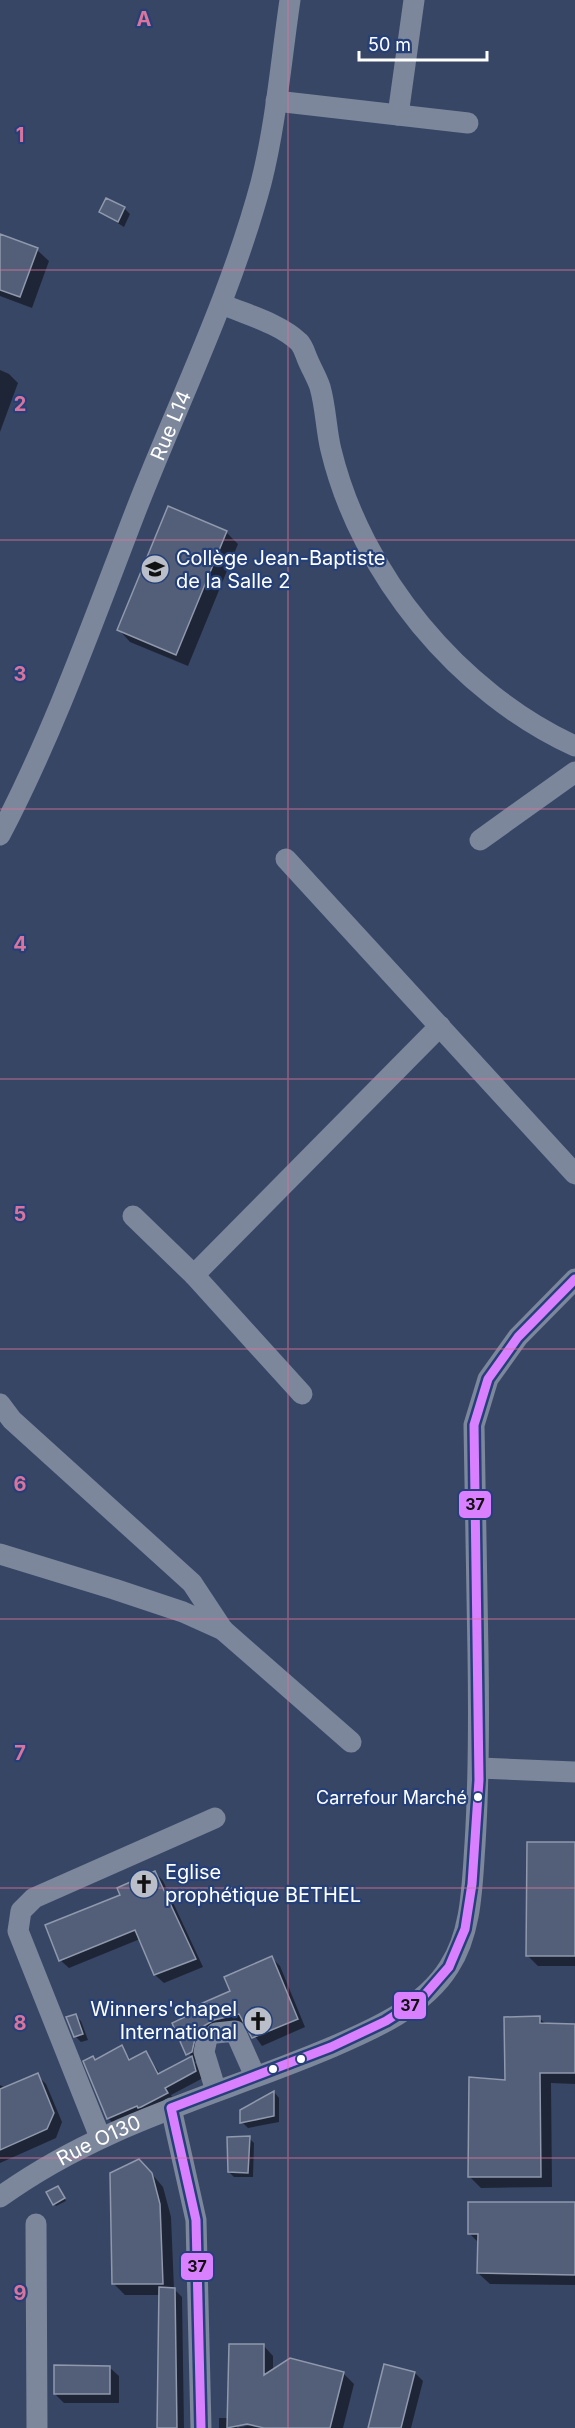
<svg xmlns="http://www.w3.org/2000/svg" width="575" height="2428" font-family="Inter,sans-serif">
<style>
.shadow{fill:#0007;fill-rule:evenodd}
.building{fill:#535f78;stroke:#8f98ac;stroke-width:1.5}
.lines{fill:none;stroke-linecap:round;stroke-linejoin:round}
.minor{stroke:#7c879c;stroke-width:21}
.bus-1-casing{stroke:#254078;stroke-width:14}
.bus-1{stroke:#d880ff;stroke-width:9}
.grid{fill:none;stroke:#da749d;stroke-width:1.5;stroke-opacity:0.55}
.bus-dot{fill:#fff;stroke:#254078;stroke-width:2}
.labels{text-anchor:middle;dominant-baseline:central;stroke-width:4.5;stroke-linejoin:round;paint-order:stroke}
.bus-label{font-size:18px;fill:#fff;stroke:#254078;text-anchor:end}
.street-label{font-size:20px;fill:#fff;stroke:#254078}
.poi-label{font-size:20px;fill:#fff;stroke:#254078;text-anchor:start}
.grid-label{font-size:20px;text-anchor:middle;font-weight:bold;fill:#da749d;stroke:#254078;stroke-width:4.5;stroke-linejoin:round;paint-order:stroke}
.line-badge{stroke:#254078;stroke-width:2}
.pale-badge-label{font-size:16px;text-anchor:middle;font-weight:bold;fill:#111}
</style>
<rect width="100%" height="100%" fill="#384665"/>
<path class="shadow" d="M124 208 130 214 124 227 100 212Z
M0 236 37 250 49 261 32 308 0 296Z
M0 370 9 374 18 383 0 432Z
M226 532 238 544 188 666 130 642 119 630Z
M575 1844V1966H538L527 1955Z
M155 1872 163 1881 203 1967 164 1983 155 1975 140 1939 69 1968 60 1960 122 1895Z
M272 1958 280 1966 305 2027 262 2046 245 2022 223 2028 195 2062 203 2078 171 2095 174 2101 115 2125 108 2118 96 2061 121 2047 131 2060 146 2053 161 2075 192 2058 174 2024 231 1992Z
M75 2015 81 2021 88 2040 81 2042 75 2036Z
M539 2018 547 2025 575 2026V2084L551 2083 552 2187 481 2188 470 2177 506 2081Z
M37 2075 46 2084 62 2122 56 2138 0 2163V2085L6 2088Z
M274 2092 279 2098V2122L248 2128 242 2122Z
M249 2138 254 2143 253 2177H234L229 2172Z
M151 2173 163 2187 171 2217 174 2289 182 2297 184 2428H159L160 2295H125L113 2283Z
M58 2187 66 2201 56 2206 54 2204Z
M575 2204V2285L490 2284 478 2273 479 2243 470 2234Z
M263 2345 273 2356V2371L290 2360 344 2374 354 2384 343 2428H219V2418H228ZM254 2421 255 2424 237 2428V2424Z
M109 2367 119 2376V2403H64L55 2394Z
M415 2373 423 2381 411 2428H369Z"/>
<path class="building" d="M106 198 125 207 118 222 99 212Z
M0 234 38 248 20 297 0 290Z
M168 506 227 531 176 655 117 630Z
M527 1842H575V1956H526Z
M155 1871 196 1959 154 1975 135 1930 59 1961 45 1925 120 1895 117 1888Z
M272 1956 298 2019 252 2038 239 2014 214 2020 197 2030 192 2052 186 2055 172 2023 187 2016 184 2011 230 1991 224 1977Z
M76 2014 83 2034 74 2037 66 2017Z
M540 2016V2023L575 2024V2073H540L541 2177H468L469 2077 505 2080 504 2017Z
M122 2045 129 2060 146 2051 158 2074 192 2056 196 2071 165 2088 168 2093 141 2107 138 2108 137 2106 107 2119 83 2061 93 2056 95 2060Z
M38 2073 54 2113 47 2129 0 2150V2089Z
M274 2091V2116L240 2123V2110Z
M250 2136 248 2173 228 2172 227 2137Z
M139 2159 152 2173 160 2204 163 2284H112L110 2173Z
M58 2186 65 2198 53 2205 46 2192Z
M468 2202H575V2275L477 2273 478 2234H468Z
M159 2287 175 2288 177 2428H157Z
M229 2344H264V2375L290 2358 344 2372 330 2428H264L247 2424 227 2428Z
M384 2364 415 2372 401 2428H368Z
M54 2365 110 2366V2394H54Z"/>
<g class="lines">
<g class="minor">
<path d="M276 101 468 123"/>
<path d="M398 115 414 0"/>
<path d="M222 304C247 315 279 323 299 342 303 346 305 353 307 358 311 368 317 378 320 387 326 408 326 430 331 450 361 575 459 693 575 746"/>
<path id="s1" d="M0 835C55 730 95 616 138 505 180 398 231 295 261 183 276 124 281 61 290 0"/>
<path d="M480 840 575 772"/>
<path d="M286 859 575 1174"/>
<path d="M133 1216 194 1275 302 1394"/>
<path d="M194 1275 440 1026"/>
<path d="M0 1404 12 1420 192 1583 223 1630"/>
<path d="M0 1554 114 1589 183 1612 223 1630 351 1742"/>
<path d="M480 1768 575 1772"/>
<path d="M216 2033 235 2031 255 2076"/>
<path d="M207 2038 204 2052 216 2091"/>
<path d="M171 2108 196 2220 201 2428"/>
<path d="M100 2137 18 1931 21 1911 34 1898 215 1818"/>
<path id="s2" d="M0 2197C104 2122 217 2096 332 2047 374 2029 424 2007 449 1967 472 1932 472 1885 475 1844 479 1780 479 1717 478 1653 476 1577 475 1501 474 1425L488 1379 518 1337 575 1279"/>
<path d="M36 2224 37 2428"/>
</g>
<g class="bus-1-casing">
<path id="bus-1" d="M171 2108 331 2047 386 2021 422 1998 449 1967 465 1929 472 1884 479 1780 474 1425 488 1379 518 1337 575 1279
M171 2108 196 2220 201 2428"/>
</g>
<use href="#bus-1" class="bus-1"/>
</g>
<path class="grid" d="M288 0V2428M0 270H575M0 540H575M0 809H575M0 1079H575M0 1349H575M0 1619H575M0 1888H575M0 2158H575"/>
<defs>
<g id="school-disc" transform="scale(1.5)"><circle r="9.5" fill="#b9bec9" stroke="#254078"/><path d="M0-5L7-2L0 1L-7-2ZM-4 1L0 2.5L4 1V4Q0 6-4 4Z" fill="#111"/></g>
<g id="church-disc" transform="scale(1.5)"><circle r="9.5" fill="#b9bec9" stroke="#254078"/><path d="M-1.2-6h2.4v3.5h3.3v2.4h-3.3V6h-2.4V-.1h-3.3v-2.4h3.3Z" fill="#111"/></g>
</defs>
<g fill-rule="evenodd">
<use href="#school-disc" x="155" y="569"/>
<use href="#church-disc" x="144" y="1884"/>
<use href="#church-disc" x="258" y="2021"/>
</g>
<g class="bus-dot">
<circle cx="478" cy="1797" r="5"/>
<circle cx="301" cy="2059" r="5"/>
<circle cx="273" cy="2069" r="5"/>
</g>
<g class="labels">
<g class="bus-label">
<text x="467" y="1797">Carrefour Marché</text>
</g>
<g class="street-label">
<text stroke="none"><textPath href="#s1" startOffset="444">Rue L14</textPath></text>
<text stroke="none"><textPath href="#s2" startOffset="114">Rue O130</textPath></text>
</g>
<g class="poi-label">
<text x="176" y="558">Collège Jean-Baptiste<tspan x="176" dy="23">de la Salle 2</tspan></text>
<text x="165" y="1872">Eglise<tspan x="165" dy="23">prophétique BETHEL</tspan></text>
<text x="237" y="2009" text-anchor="end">Winners'chapel<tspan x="237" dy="23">International</tspan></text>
</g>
</g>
<g class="grid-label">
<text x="144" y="26">A</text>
<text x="20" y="142">1</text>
<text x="20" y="411">2</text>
<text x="20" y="681">3</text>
<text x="20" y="951">4</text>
<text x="20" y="1221">5</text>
<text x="20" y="1491">6</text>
<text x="20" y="1760">7</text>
<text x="20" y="2030">8</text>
<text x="20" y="2300">9</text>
</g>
<g class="line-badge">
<rect x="458" y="1490" width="34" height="29" rx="6" fill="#d880ff"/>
<rect x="393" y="1991" width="34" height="29" rx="6" fill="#d880ff"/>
<rect x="180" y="2252" width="34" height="29" rx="6" fill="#d880ff"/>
</g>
<g class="pale-badge-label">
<text x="475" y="1510">37</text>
<text x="410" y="2011">37</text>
<text x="197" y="2272">37</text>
</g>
<path d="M359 51v9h128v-9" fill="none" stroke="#ffffff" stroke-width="3"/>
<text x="368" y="51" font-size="18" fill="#ffffff" stroke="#254078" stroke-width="4.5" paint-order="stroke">50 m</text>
</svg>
